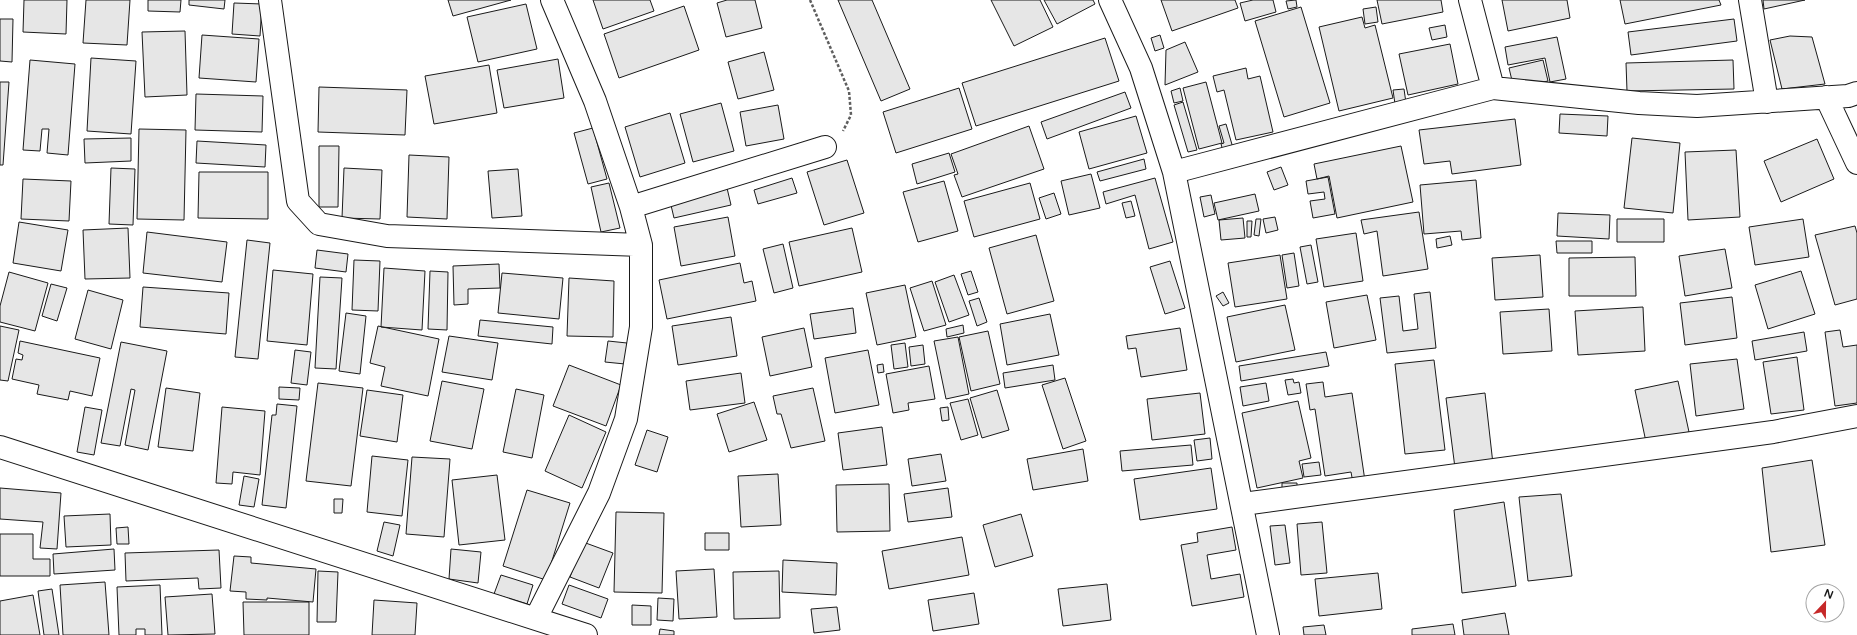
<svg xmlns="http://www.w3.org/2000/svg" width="1857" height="635" font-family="'Varela Round',sans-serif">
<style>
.building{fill:#e6e6e6;stroke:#1a1a1a}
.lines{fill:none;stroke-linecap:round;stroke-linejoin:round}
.minor-casing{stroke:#1a1a1a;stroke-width:24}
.major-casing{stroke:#1a1a1a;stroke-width:24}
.path{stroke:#5f5f5f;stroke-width:2.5;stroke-dasharray:3 2;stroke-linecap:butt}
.minor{stroke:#fff;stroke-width:22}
.major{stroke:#fff;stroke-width:22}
</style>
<rect width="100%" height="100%" fill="#fff"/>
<path class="building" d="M24 0H67L66 34 23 32Z
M86 0H130L127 45 83 43Z
M148 0H181L180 12 148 11Z
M189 0H225L224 9 189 5Z
M448 0H511L453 16Z
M593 0H650L654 11 603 29Z
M727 0H755L762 28 726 37 717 3Z
M838 0H872L910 89 881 101Z
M991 0H1040L1053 27 1014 46Z
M1044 0H1093L1095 4 1057 24Z
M1161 0H1235L1238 8 1172 31Z
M1253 0H1273L1276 12 1245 21 1240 3Z
M1296 0 1297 7 1288 9 1286 1Z
M1377 0H1441L1443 12 1382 24Z
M1502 0H1567L1570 18 1508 31Z
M1620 0H1719L1721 5 1625 24Z
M1763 0H1805L1764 9Z
M234 3 262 4 260 36 232 34Z
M526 4 537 49 478 62 467 17Z
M684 6 699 50 619 78 604 34Z
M1301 7 1330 103 1284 117 1255 21Z
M1376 7 1378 22 1365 24 1363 9Z
M1362 17 1365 28 1375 25 1393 98 1339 111 1319 27Z
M0 19H13L12 62 0 61Z
M1734 19 1737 41 1631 55 1628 32Z
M1445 25 1447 37 1432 40 1429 28Z
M185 31 187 95 145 97 142 32Z
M202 35 259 39 256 82 199 78Z
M1160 35 1164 48 1155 51 1151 38Z
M1790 36 1812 37 1825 84 1782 89 1770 40Z
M1557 37 1566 79 1550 82 1545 58 1508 65 1505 47Z
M1105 38 1119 81 976 126 962 83Z
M1185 42 1198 72 1165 85 1166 50Z
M1450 44 1458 84 1408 95 1399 54Z
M764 52 774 90 738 99 728 62Z
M91 58 136 61 131 134 87 131Z
M558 59 564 98 504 108 497 70Z
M30 60 75 64 68 155 47 153 49 129H42L40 151 23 150Z
M1543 60 1548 81 1514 89 1509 68Z
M1733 60 1734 89 1627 91 1626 63Z
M489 65 497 113 434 124 425 76Z
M1246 68 1248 79 1260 76 1273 132 1236 140 1224 90 1217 92 1213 76Z
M0 82H9L3 165H0Z
M1206 82 1222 143 1199 149 1183 88Z
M319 87 407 90 405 135 318 132Z
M959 88 972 129 896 153 883 112Z
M1180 88 1183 101 1174 103 1171 91Z
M1404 89 1406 103 1395 104 1393 90Z
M1125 92 1131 108 1047 139 1041 122Z
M196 94 263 96 262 132 195 130Z
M1183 102 1197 150 1188 152 1174 105Z
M721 103 734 151 693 162 680 114Z
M778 105 784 139 746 146 740 112Z
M670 113 685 163 640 177 625 127Z
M1560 114 1608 116 1607 136 1559 133Z
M1136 116 1147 153 1089 169 1079 132Z
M1515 119 1521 165 1452 174 1450 161 1424 164 1419 130Z
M1226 124 1233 148 1223 151 1221 144 1224 143 1219 126Z
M1029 126 1044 169 962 197 954 175 958 174 951 154Z
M593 128 607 179 588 184 574 133Z
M139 129 186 130 184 220 137 219Z
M131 138V161L85 163 84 139Z
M1632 138 1680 143 1673 213 1624 208Z
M1817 139 1834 179 1781 202 1764 161Z
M197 141 266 145 265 167 196 163Z
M319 146H339L338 207H319Z
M1401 146 1413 202 1337 218 1329 176 1317 179 1314 164Z
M1736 150 1740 217 1688 220 1685 152Z
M949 153 955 172 917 184 912 164Z
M409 155 449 157 447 219 407 217Z
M1144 159 1146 169 1100 181 1097 172Z
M847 160 864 213 824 225 807 172Z
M1281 167 1288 185 1274 190 1267 172Z
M111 168 135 169 133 225 109 224Z
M344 168 382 170 380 219 342 218Z
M518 169 522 216 492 218 488 171Z
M199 172H268V219L198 218Z
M1091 174 1100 208 1069 215 1061 181Z
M1328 177 1335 214 1313 218 1310 201 1325 199 1324 192 1308 194 1306 181Z
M792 178 797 193 758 204 754 190Z
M1155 178 1173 242 1149 249 1135 195 1106 204 1103 192Z
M23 179 71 181 69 221 21 219Z
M1476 180 1481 238 1462 240 1461 231 1424 234 1420 185Z
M944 181 958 231 918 242 903 192Z
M609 183 620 228 601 232 591 187Z
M1030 183 1040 219 974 237 964 201Z
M727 188 731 205 674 218 670 201Z
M1054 193 1061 214 1046 219 1039 198Z
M1255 194 1259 211 1218 220 1214 203Z
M1211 195 1215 214 1204 217 1200 197Z
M1131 201 1135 216 1126 218 1122 203Z
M1419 212 1428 269 1383 276 1377 231 1364 234 1361 220Z
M1558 213 1610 215 1609 239 1557 236Z
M728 217 735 256 681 266 674 227Z
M1275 217 1278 230 1266 233 1263 219Z
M1243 218 1245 238 1221 240 1219 220Z
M1256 219H1261L1259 236 1254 235Z
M1617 219H1664V242H1617Z
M1803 219 1809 257 1755 265 1749 227Z
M1247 221H1252L1251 237H1247Z
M19 222 68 230 61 271 13 263Z
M1855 226 1857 233V299L1835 305 1815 235Z
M128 228 130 278 85 279 83 230Z
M852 228 862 272 799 286 789 242Z
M147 232 227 242 222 282 143 273Z
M1356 233 1363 281 1324 287 1316 239Z
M1036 235 1054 301 1007 314 989 248Z
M1450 236 1452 245 1437 248 1436 239Z
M247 240 270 243 258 359 235 357Z
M1556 241H1592V253H1557Z
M783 244 793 288 774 293 763 249Z
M1311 245 1318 282 1307 284 1300 247Z
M1725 249 1732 288 1685 296 1679 256Z
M317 250 348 254 346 272 315 268Z
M1294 253 1299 286 1287 288 1282 255Z
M1280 255 1287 299 1235 307 1228 263Z
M1540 255 1543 297 1495 300 1492 258Z
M1635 257 1636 296H1569V258Z
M354 260 380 261 378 311 352 310Z
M1170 261 1185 308 1165 314 1150 267Z
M740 263 744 283 752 281 756 301 667 319 659 280Z
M499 264 500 288 468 289V304L454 305 453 266Z
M384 268 425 271 422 330 381 327Z
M273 270 313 274 307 345 267 341Z
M430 271 448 272 447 330 428 329Z
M971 271 978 292 968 295 961 274Z
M1801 271 1815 314 1768 329 1755 285Z
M9 272 48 283 35 331 0 322V306Z
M502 273 563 278 559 319 498 313Z
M954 275 969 315 949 322 935 282Z
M320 277 342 278 336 369 315 368Z
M569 278 614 281 613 337 567 336Z
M932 281 946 325 924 331 910 288Z
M51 284 67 288 57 321 42 316Z
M905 285 916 337 877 345 866 293Z
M143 287 229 293 226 334 140 327Z
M88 290 123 300 111 349 75 339Z
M1223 292 1229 303 1223 306 1216 296Z
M1430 292 1436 348 1387 353 1380 298 1399 296 1403 331 1418 329 1414 294Z
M1367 295 1376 340 1334 348 1326 302Z
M1732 297 1737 338 1685 345 1680 303Z
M979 298 987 322 977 326 969 301Z
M1285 305 1295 350 1236 362 1227 317Z
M1643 307 1645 351 1578 355 1575 311Z
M853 308 856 333 814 339 810 314Z
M1549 309 1552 351 1503 354 1500 312Z
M346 313 366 316 360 374 339 371Z
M1050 314 1059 355 1007 365 1000 324Z
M731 317 737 356 678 365 672 326Z
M480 320 553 327 552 344 478 336Z
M963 325 964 333 947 337 946 329Z
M0 326 19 330 8 381 0 380Z
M378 326 439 339 428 396 381 386 385 367 370 363Z
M804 328 812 367 770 376 762 337Z
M1180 328 1187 370 1141 377 1136 348 1128 349 1126 336Z
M1840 330 1843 347 1857 345V403L1835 406 1825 332Z
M988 331 1000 384 971 391 959 337Z
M1804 332 1807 351 1755 360 1752 341Z
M449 336 498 343 492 380 442 372Z
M958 337 969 394 946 399 934 341Z
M20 341 100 358 92 396 70 391 68 400 37 394 39 385 12 379 16 359 22 360 23 355 18 353Z
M608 341 627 343 625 364 605 362Z
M121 342 167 351 148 450 125 445 135 390 131 389 120 446 101 443Z
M905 343 908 367 894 369 891 345Z
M923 345 925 364 911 366 909 347Z
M295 350 311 352 307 385 291 383Z
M868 350 879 405 835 413 825 358Z
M1326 352 1329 366 1241 381 1239 366Z
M1797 357 1804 410 1771 414 1763 362Z
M1737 359 1744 409 1696 416 1690 364Z
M1434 360 1445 450 1405 454 1395 364Z
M883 364 884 372 878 373 877 365Z
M569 365 621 385 606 426 553 406Z
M1053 365 1055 380 1005 388 1003 373Z
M929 366 935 399 908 403 909 410 893 413 886 374Z
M741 373 745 403 690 410 686 381Z
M1065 378 1086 441 1063 449 1042 385Z
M1293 379 1294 383 1299 382 1301 393 1288 395 1285 380Z
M442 381 484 389 472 449 430 441Z
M1678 381 1689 432 1646 442 1635 390Z
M1323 382 1325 397 1352 393 1365 481 1353 483 1351 472 1325 476 1315 409 1310 410 1306 384Z
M318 383 363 388 351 486 306 481Z
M1266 383 1269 401 1243 406 1240 387Z
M279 387 300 388 299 400 279 399Z
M166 388 200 393 193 451 158 447Z
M813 388 825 441 791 448 781 414H777L773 396Z
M516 389 544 395 532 458 503 452Z
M367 390 403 395 397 442 360 436Z
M997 390 1009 430 982 438 970 398Z
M1200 393 1205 434 1152 440 1147 399Z
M1485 393 1493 464 1455 468 1446 398Z
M968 399 978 435 961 440 950 403Z
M1298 401 1311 458 1299 461 1303 478 1257 488 1242 413Z
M754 402 767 440 729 452 717 414Z
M277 404 297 406 286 508 262 505 272 415H276Z
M85 407 102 410 94 455 77 452Z
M222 407 265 411 260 475 233 472 232 484 216 483Z
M948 407 949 420 942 421 940 408Z
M569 415 606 432 582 488 545 471Z
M882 427 887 465 843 470 838 433Z
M647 430 668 437 657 472 635 465Z
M1210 438 1212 459 1197 461 1194 440Z
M1191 445 1193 465 1122 471 1120 451Z
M1083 449 1088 481 1033 490 1027 459Z
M941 454 946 481 912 486 908 459Z
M372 456 408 460 402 516 367 512Z
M412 457 450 459 444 537 406 534Z
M1812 460 1825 545 1771 552 1762 468Z
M1319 462 1321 475 1304 477 1302 464Z
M1211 468 1217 509 1140 520 1134 479Z
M778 474 781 525 741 527 738 476Z
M497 475 505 540 459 545 452 480Z
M244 476 259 479 254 507 239 505Z
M1282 483H1297V489L1282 490Z
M889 484 890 531 837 532 836 485Z
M0 488 61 493 57 549 40 548 43 522 0 519Z
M948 488 952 517 908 522 904 494Z
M527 490 570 503 546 580 503 566Z
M1561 494 1572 576 1528 581 1519 497Z
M334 499H343L342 513H334Z
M1504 502 1516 586 1462 593 1454 510Z
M616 512 664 513 662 593 614 592Z
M110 514 111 545 66 547 64 516Z
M1021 514 1033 556 995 567 983 525Z
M384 522 400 525 393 556 377 551Z
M1322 522 1327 573 1301 575 1297 524Z
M1285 525 1290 563 1275 565 1270 526Z
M128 527 129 544H117L116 528Z
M1232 527 1236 550 1207 555 1211 579 1240 574 1244 597 1192 606 1181 545 1198 542 1197 533Z
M705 533H729V550H705Z
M0 534H33V559H50V576H0Z
M962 537 969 575 889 589 882 551Z
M583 542 613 553 599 588 570 577Z
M114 549 115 570 54 574 53 554Z
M451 549 481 552 478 583 449 579Z
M219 550 221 588 199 589 198 578 126 581 125 553Z
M234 556 251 557V563L316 569 313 602 267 598V600L246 599V592L230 591Z
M783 560 837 563 836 595 782 592Z
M714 569 717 617 679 619 676 571Z
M318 571 338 572 336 622H317Z
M779 571 780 618 734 619 733 572Z
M1378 573 1382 609 1319 616 1315 579Z
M501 575 533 585 527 604 494 594Z
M105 582 109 635H63L60 585Z
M1107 584 1111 620 1063 626 1058 589Z
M160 585 162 635H145V629H136V635H119L117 587Z
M569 585 608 599 601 618 562 604Z
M52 589 59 635H44L38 591Z
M974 593 979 624 933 631 928 600Z
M212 594 215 634 168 635 165 597Z
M33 595 40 635H0V601Z
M658 598 674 599 673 621 657 620Z
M374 600 417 603 415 635H372Z
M243 602H309V635H244Z
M632 605 651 606V625H632Z
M837 607 840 630 814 633 811 609Z
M1505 613 1509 635H1464L1462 620Z
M1453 624 1455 635H1412V629Z
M1324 625 1326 635H1304L1303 627Z
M660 629 674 631V635H659Z"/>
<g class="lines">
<g class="minor-casing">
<path id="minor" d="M270 0 298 201 319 224 387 236 641 245
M1110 0 1141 68 1174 172 1268 635
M1470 0 1493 88
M1750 0 1767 102
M1826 97 1857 163
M1174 172 1493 88 1639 103 1697 106 1848 96 1857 93
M631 207 825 147
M1243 504 1773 432 1857 416
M536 618 599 493 626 419 641 327V245L631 207 595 101 552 0"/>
</g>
<g class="major-casing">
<path id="major" d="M0 447 586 635"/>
</g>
<path class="path" d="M810 0 849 91 851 115 843 131"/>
<use href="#minor" class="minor"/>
<use href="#major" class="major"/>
</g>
<g transform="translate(1825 603) rotate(22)"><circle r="19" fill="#ffffff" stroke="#a3a3a3"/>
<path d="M0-3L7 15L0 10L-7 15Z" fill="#c62828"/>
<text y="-6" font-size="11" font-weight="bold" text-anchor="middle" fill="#1a1a1a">N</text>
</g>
</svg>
